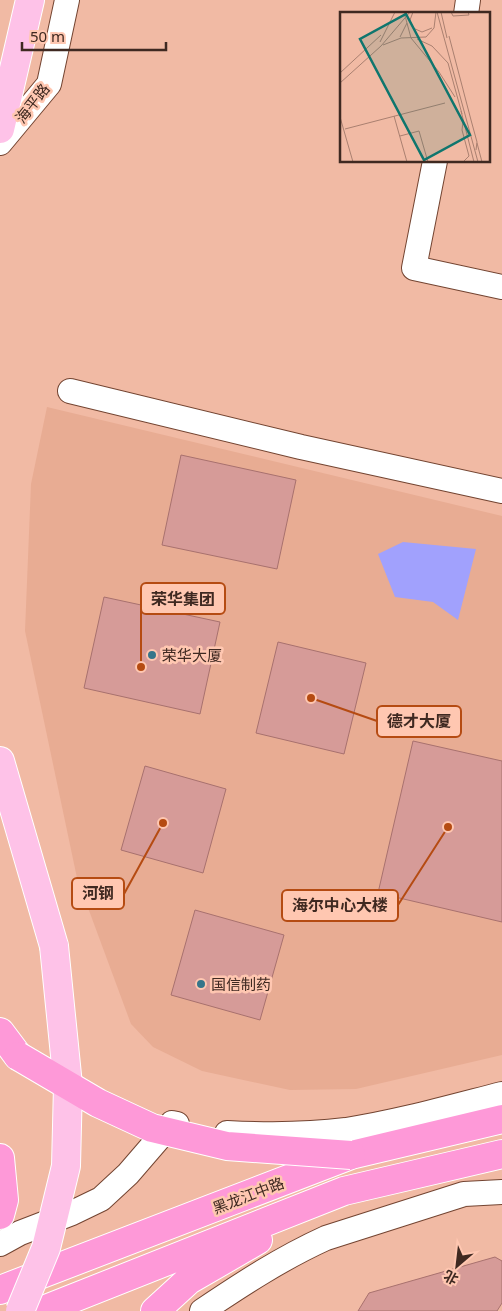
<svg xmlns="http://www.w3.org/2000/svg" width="502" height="1311" font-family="'Noto Sans','Noto Sans SC',sans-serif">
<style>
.built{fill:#e8ac93}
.water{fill:#a1a1fd}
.building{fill:#d69b98;stroke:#a8716e}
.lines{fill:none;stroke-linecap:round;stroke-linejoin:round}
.minor-casing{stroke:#734431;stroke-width:26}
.major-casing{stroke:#fff;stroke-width:30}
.highway-casing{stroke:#fff;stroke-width:30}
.minor{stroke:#fff;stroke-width:24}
.major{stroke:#fec2e8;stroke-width:28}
.highway{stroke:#fe99d8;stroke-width:28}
.major-bridge-casing{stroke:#fff;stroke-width:30;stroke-linecap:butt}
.highway-bridge-casing{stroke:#fff;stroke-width:30;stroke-linecap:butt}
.major-bridge{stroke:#fec2e8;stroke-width:28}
.highway-bridge{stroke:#fe99d8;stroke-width:28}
.poi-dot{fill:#36758a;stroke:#ffc7b1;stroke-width:2}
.labels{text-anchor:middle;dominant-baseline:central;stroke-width:5;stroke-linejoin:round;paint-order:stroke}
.street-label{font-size:15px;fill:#3f2921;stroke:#ffc7b1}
.poi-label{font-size:15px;fill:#3f2921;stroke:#ffc7b1;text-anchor:start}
.inset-road{fill:none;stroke:#aa8070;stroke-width:1}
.view{fill:#0f766e;fill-opacity:0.15;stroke:#0f766e;stroke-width:2.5}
.inset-edge{fill:none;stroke:#3f2921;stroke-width:2.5}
.leader{fill:none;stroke:#b54b12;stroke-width:2}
.callout-dot{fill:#b54b12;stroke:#ffc7b1;stroke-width:2}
.callout{fill:#ffc7b1;stroke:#b54b12;stroke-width:2}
.callout-label{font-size:16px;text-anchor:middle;font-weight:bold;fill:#3f2921}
</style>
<rect width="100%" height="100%" fill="#f1baa4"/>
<path class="built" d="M47 407 502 516V1055L356 1089 290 1090 202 1071 153 1047 131 1024 77 878 25 631 31 484Z"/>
<path class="water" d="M403 542 476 549 458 620 433 602 395 597 378 554Z"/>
<path class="building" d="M181 455 296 480 277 569 162 545Z
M104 597 220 622 200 714 84 688Z
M278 642 366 663 344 754 256 733Z
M413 741 502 761V922L378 893Z
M145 766 226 789 203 873 121 850Z
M195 910 284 935 260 1020 171 995Z
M495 1257 502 1261V1303L497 1311H358L369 1293Z"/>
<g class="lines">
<g class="minor-casing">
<path id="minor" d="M466 14 468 0
M0 143 49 84 67 0
M435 161 414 268 502 287
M70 391 301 447 502 491
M227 1133C266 1135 307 1135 346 1130 398 1122 451 1107 502 1094
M0 1244 20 1233 72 1213 101 1199 128 1174 172 1123 177 1124
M202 1311C242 1284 282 1258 326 1238L464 1194 502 1192"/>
</g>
<g class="major-casing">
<path id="major" d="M0 129 30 0
M0 761 54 946"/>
</g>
<g class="highway-casing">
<path id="highway" d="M0 1032 18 1056
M0 1158 4 1200 0 1215
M0 1290 351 1155 502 1119
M41 1311 344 1191 502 1154
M155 1311 189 1280 258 1240"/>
</g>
<use href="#minor" class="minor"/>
<use href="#major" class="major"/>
<use href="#highway" class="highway"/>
<g class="major-bridge-casing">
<path id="major-bridge" d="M20 1311 46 1248 66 1166 68 1085 54 946"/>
</g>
<g class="highway-bridge-casing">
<path id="highway-bridge" d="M18 1056 98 1103 152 1128 227 1146 351 1155"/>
</g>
<use href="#major-bridge" class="major-bridge"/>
<use href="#highway-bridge" class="highway-bridge"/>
</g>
<g class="poi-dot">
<circle cx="152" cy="655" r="5"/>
<circle cx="201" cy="984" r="5"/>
</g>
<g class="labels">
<g class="street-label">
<text transform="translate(32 103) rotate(-52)">海平路</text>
<text transform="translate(248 1195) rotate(-21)">黑龙江中路</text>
</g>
<g class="poi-label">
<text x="162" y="655">荣华大厦</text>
<text x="211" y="984">国信制药</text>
</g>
</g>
<g transform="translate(340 12)">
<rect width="150" height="150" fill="#f1baa4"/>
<path class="inset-road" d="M64 0 71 26 99 60 115 85M73 0 70 8 73 16 82 20 92 16M97 0 138 150M101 0 107 26M111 0 113 4 129 3 128 0M109 24 131 108M60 25 67 11M77 27 92 34 108 51 122 102M40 30 55 0M43 33 61 26 86 25 94 16 96 0M0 61 41 23M0 71 41 34 70 0M121 99 134 150M54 104 67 150M0 105 13 150M131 108 137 130 136 138M5 117 105 91M60 124 79 119 88 150M137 131 142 150M92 150H111M123 150 129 144 122 118 123 110"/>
<path class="view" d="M66 2 130 123 84 148 20 27Z"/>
<rect width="150" height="150" class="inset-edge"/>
</g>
<path class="leader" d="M141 667L141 599M311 698L377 721M163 823L124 894M448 827L398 905"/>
<g class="callout-dot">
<circle cx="141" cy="667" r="5"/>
<circle cx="311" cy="698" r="5"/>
<circle cx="163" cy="823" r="5"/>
<circle cx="448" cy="827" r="5"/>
</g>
<g class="callout">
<rect x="141" y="583" width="84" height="31" rx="5"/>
<rect x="377" y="706" width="84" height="31" rx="5"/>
<rect x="72" y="878" width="52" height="31" rx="5"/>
<rect x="282" y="890" width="116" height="31" rx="5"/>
</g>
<g class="callout-label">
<text x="183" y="605">荣华集团</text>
<text x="419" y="727">德才大厦</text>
<text x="98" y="899">河钢</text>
<text x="340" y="911">海尔中心大楼</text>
</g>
<g transform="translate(457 1266) rotate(208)" stroke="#ffc7b1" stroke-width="4" paint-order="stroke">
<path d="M0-4L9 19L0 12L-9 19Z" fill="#3f2921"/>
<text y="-8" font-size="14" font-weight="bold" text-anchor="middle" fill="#3f2921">北</text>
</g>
<path d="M22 42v8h144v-8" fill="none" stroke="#3f2921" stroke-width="2.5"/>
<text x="30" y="42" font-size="15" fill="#3f2921" stroke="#ffc7b1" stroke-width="4" paint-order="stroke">50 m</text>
</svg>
